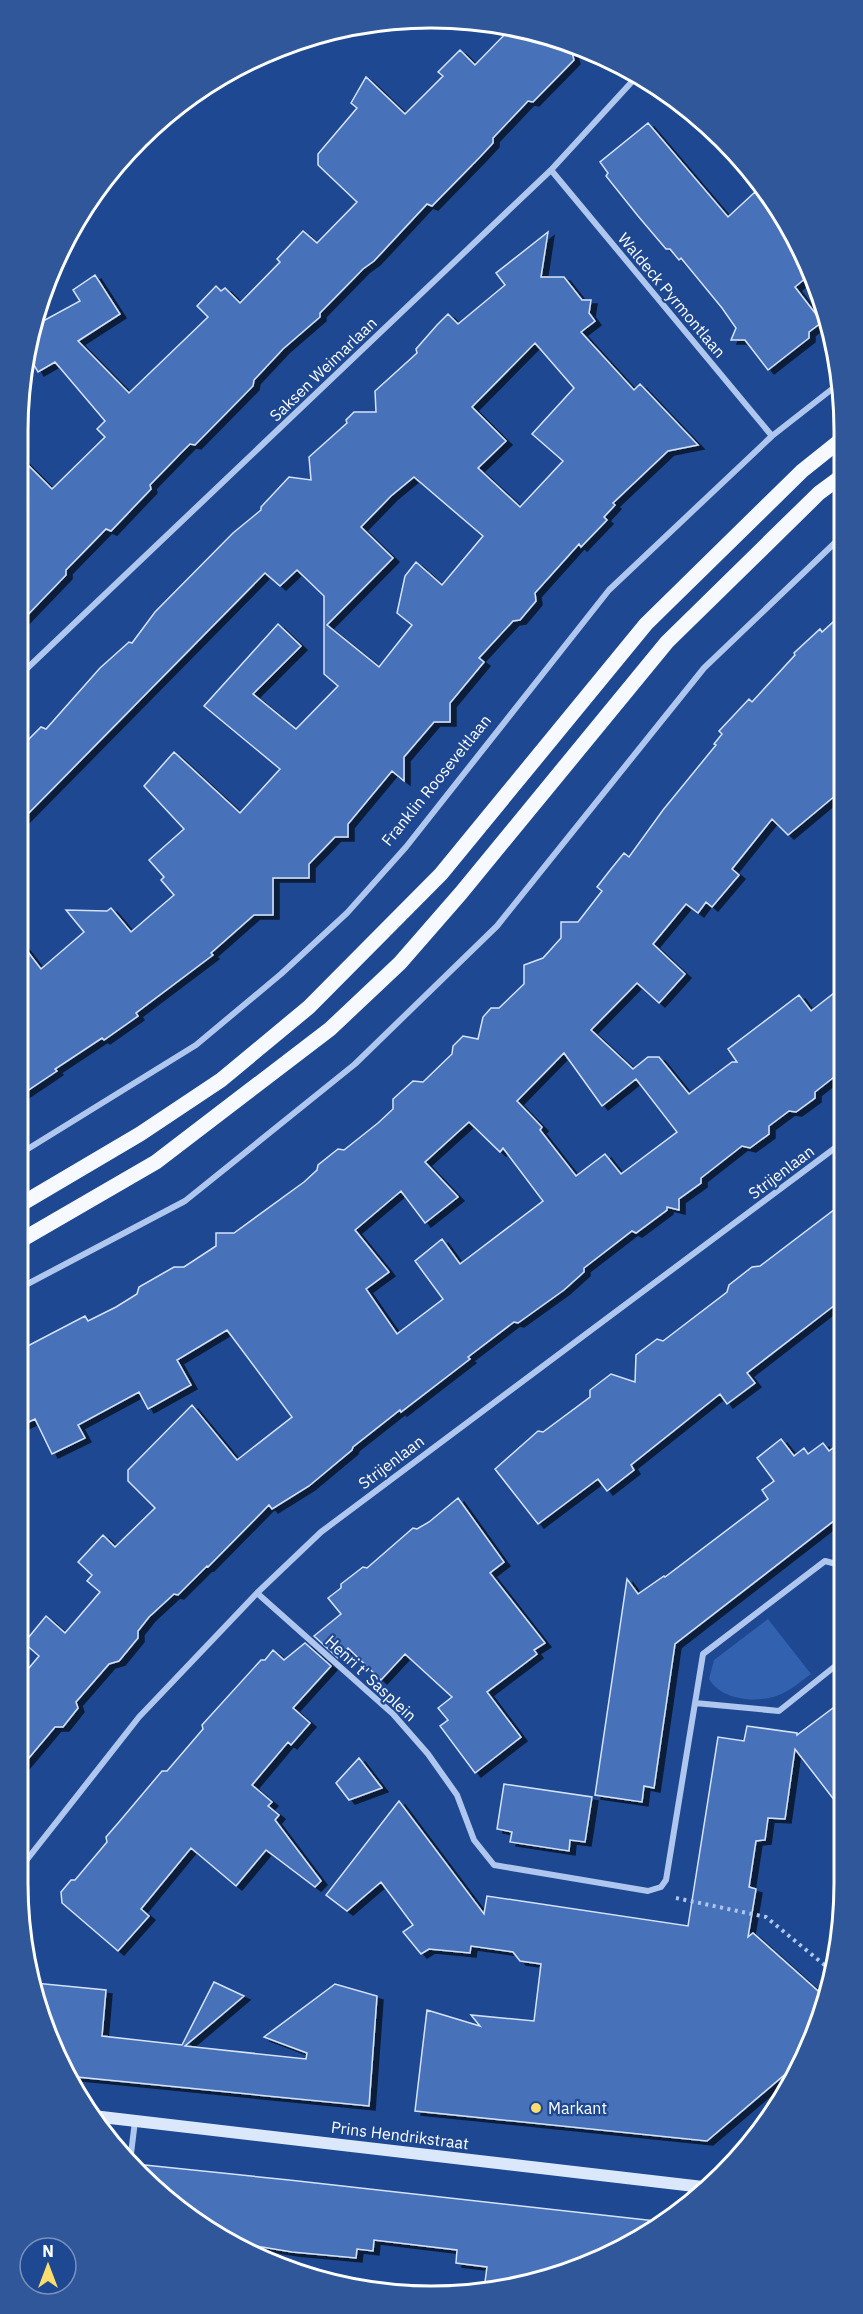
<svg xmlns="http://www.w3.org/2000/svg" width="863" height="2314" font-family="'IBM Plex Sans',sans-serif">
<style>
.green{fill:#3261af}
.building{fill:#4771b9;stroke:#d5e3fa;stroke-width:1.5;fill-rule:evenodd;filter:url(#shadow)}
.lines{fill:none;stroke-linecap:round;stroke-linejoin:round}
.path{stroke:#afc7ee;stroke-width:4;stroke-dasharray:3 4.5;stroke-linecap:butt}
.street{stroke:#afc7ee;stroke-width:6}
.secondary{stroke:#dbe7fa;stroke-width:12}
.primary{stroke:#f6f9ff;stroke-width:15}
.poi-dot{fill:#fcdd6e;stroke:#1e4891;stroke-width:2}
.labels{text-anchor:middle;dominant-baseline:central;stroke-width:4.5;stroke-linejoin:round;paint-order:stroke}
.street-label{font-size:16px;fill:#fff;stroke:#1e4891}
.poi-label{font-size:16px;fill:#fff;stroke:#1e4891;text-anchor:start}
.rim{fill:none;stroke:#fff;stroke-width:3}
</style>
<defs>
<filter id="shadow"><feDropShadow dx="6" dy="4" stdDeviation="0" flood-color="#0009"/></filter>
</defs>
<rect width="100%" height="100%" fill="#1e4891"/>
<path class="green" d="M768 1619 811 1674C801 1681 790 1691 779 1695 757 1704 721 1700 709 1679L714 1660Z"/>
<path class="building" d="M511 28 539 32 570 45 574 60 533 102 528 101 493 138V143L480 157 432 206 427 204 374 261 363 269 320 313V317L283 349 254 380 253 386 195 445 190 444 181 453 150 485 151 489 111 531 106 529 66 570V575L18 625V455L52 489 105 437 97 429 105 421 55 362 38 372 28 354 32 327 80 301 73 290 95 275 120 314 78 341 129 393 208 317 197 306 216 286 221 291 225 288 240 303 280 262 277 259 303 231 317 243 357 202 318 165V154L357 108 351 103 366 77 405 114 443 76 438 72 460 50 475 65Z
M648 123 728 217 755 192 790 230 802 249 805 257 797 264 807 277 795 287 822 322 809 332V338L768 370 745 340H731L736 328 722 308 681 258 679 260 670 249H666L638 216 606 176 608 173 600 162Z
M548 232 541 277H564L582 300H591L589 313 595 321 581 332 634 390 640 384 698 445 668 451 613 503 615 505 604 517 607 520 581 547 579 544 535 593 536 601 520 620 513 621 479 658 484 662 450 703V722H434L404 757V781L392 771 348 824V837H335L309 864V878H273V915H254L211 953 213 955 136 1013 138 1016 104 1040 102 1038 55 1069 57 1071 18 1097V939L41 969 84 932 66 910 107 911 111 908 131 932 174 895 161 880 164 877 149 860 184 829 144 786 174 752 240 813 280 769 204 706 278 624 301 646 253 694 296 729 338 686 324 674V596L297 570 280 586 265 573 18 824V750L41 727 46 729 100 668 129 642 132 643 155 612 233 533 261 510V507L289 477 311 480 309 457 347 423 346 420 354 412H376L375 391 417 353 416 349 437 325 448 314 458 324 505 285 496 273ZM535 343 574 388 532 434 563 461 520 507 478 468 506 441 472 407ZM414 477 483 536 442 585 416 562 405 576 397 613 412 625 379 667 327 625 393 558 361 527 391 496Z
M842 614V790L788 835 772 819 732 869 739 875 712 907 706 902 698 913 686 904 653 944 685 974 659 1003 637 983 591 1030 633 1069 648 1057H659L689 1094 732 1062H737L728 1049 799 995 811 1011 843 986V1070L815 1092V1098L796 1112 789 1111 769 1126V1134L750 1148 742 1146 701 1178V1183L679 1199V1210L667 1207V1210L636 1233 632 1231 584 1268V1272L564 1290 518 1323 514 1322 468 1357 470 1359 401 1412 400 1410 353 1447 352 1450 309 1486 272 1509 269 1505 208 1567 207 1566 178 1595 174 1594 149 1617 138 1631V1638L119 1661 109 1664 76 1702 78 1708 63 1727H55L18 1771V1681L39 1656 24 1643 46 1616 65 1633 100 1592 87 1581 92 1575 78 1562 103 1535 115 1547 155 1508 128 1481V1470L192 1405 237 1460 292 1417 227 1330 177 1360 191 1385 148 1409 139 1392 78 1425 85 1438 52 1454 35 1419 18 1427V1351L85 1316 88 1321 116 1307 137 1294 139 1287 174 1267H184L216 1246V1233H234L304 1182 317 1170 318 1165 338 1149 344 1150 378 1123 393 1109V1099L413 1081 423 1082 452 1054 453 1046 463 1036 478 1039 483 1017 491 1008H499L524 984V965L543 958 561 938V922H578L602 891 597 887 611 869 624 853 629 857 663 810 716 745 714 744 722 734 719 731 749 699 752 702 795 655 794 653 820 629 822 632ZM564 1053 602 1106 636 1079 677 1132 621 1174 605 1154 576 1176 540 1130 542 1127 517 1101ZM469 1122 500 1152 503 1148 543 1201 460 1264 442 1239 415 1261 443 1299 397 1334 366 1289 389 1272 355 1230 401 1191 425 1223 458 1197 425 1162Z
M843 1203 844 1298 747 1373 755 1383 727 1404 720 1394 631 1465 634 1470 607 1491 598 1479 538 1524 495 1469 538 1431 543 1432 590 1397V1390L611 1374 635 1382 636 1355 657 1339 663 1341 727 1292 729 1285 752 1267 760 1266Z
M781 1439 794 1456 804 1448 808 1454 823 1443 829 1451 844 1440V1513L675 1644 654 1788 644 1786 642 1802 595 1795 627 1579 638 1594 664 1576 665 1577 768 1499 762 1490 774 1481 757 1458Z
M458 1498 504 1562 490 1573 545 1643 534 1650 537 1654 487 1692 521 1737 475 1773 440 1726 448 1720 438 1708 452 1697 405 1654 381 1680 348 1648 338 1658 314 1636 341 1614 328 1598 341 1588V1584L363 1567 367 1568 413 1528 417 1529 429 1522Z
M305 1643 331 1666 293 1708 310 1723 291 1745 288 1742 252 1785 272 1802 268 1806 279 1815 275 1820 321 1881 315 1887 266 1850 236 1886 191 1848 141 1909 149 1916 118 1951 62 1903 61 1892 71 1880H75L107 1842 106 1837 119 1822 162 1771H167L203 1729 202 1725 261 1660H265L273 1650 284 1660Z
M845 1699V1814L795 1749 785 1819 768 1818 765 1840 756 1841 749 1887 756 1889 748 1937 753 1933 827 1999 803 2059 707 2141 415 2111 427 2010 480 2026 471 2015 534 2021 541 1964 520 1961 513 1952 471 1946 470 1953 429 1949 421 1954 403 1932 413 1925 381 1882 347 1911 326 1895 399 1801 484 1914 487 1896 688 1926 718 1737 744 1741 747 1726 797 1733V1735Z
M359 1758 382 1788 349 1800 336 1783Z
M504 1784 592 1797 585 1842 570 1840 569 1851 510 1842 512 1832 497 1829Z
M214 1982 244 1996 185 2046 306 2059 307 2053 264 2037 335 1984 377 1996 369 2106 67 2076 40 2016 35 1983 106 1990 102 2036 182 2045Z
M135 2164 289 2180 665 2222 590 2264 521 2285 485 2282 487 2267 456 2263 457 2250 374 2240 373 2251 357 2249 356 2258 292 2252 226 2241Z"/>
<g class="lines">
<path class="path" d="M676 1898 766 1917 833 1972"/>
<path class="street" d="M551 170 772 436
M18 677 551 170 639 74
M18 1155 196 1045 281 974 347 913 406 847 609 590 772 436 841 382
M18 1289 185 1201 355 1064 497 926 704 668 842 536
M844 1570 840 1565 825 1561 703 1654 695 1703 779 1711 844 1659
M257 1593 393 1714 428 1754 457 1795 474 1840 494 1865 648 1891 661 1887 666 1880 695 1703
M18 1871 139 1717 257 1593 321 1532 843 1142
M130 2162 135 2121"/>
<path class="secondary" d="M93 2116 703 2187"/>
<path class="primary" d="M18 1206 140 1134 221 1080 309 1007 441 874 646 624 802 471 842 439
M18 1242 156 1162 330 1029 400 963 461 893 667 642 819 493 842 476"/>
</g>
<circle class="poi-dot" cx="536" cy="2108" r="6"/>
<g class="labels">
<g class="street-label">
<text transform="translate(672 295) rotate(50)">Waldeck Pyrmontlaan</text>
<text transform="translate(323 369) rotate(-44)">Saksen Weimarlaan</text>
<text transform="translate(436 780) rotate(-51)">Franklin Rooseveltlaan</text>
<text transform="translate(781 1172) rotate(-37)">Strijenlaan</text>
<text transform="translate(391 1462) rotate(-37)">Strijenlaan</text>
<text transform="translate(371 1678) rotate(43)">Henri t' Sasplein</text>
<text transform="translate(400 2135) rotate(7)">Prins Hendrikstraat</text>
</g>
<g class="poi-label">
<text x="548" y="2108">Markant</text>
</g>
</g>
<path d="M0 0H863V2314H0ZM431 28H431A403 403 0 0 1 834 431V1883A403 403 0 0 1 431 2286H431A403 403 0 0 1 28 1883V431A403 403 0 0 1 431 28Z" fill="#30579a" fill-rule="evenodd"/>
<path class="rim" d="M431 28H431A403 403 0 0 1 834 431V1883A403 403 0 0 1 431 2286H431A403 403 0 0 1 28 1883V431A403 403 0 0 1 431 28Z"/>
<g transform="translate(48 2266)"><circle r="28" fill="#1e4891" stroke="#7891bd" stroke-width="1.5"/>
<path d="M0-4.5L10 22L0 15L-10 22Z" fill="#fcdd6e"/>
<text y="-9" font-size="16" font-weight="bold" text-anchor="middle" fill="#ffffff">N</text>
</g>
</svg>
